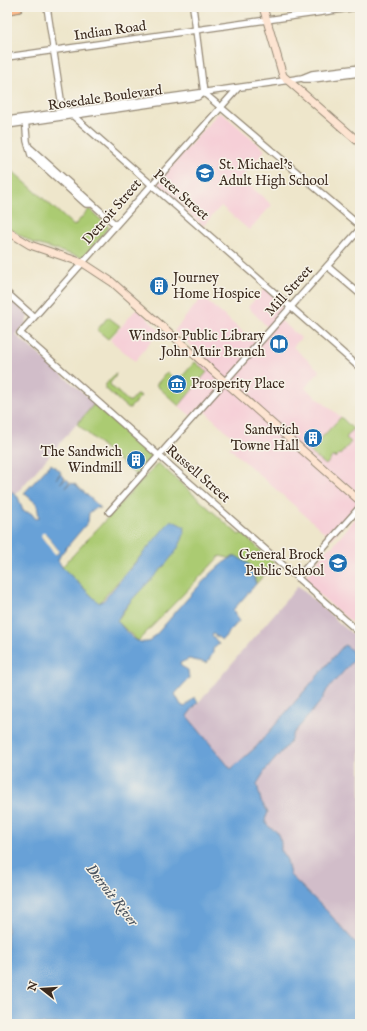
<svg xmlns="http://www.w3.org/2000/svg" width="367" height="1031" font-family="'IM FELL English',serif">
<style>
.built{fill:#f6cfd7}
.industrial{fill:#d1bdc9}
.green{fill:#abcb72;stroke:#737a48}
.water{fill:#68a1d7;stroke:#52667a;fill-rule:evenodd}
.pier{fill:#eee6cb}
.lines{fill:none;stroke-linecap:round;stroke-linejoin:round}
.street-casing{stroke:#948874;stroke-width:8}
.secondary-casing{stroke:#948874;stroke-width:9}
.highway-casing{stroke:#948874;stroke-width:12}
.street{stroke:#fff;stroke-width:5.5}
.secondary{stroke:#fde4d1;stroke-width:7}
.highway{stroke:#fbbb8d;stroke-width:10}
.labels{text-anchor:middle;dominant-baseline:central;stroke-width:3;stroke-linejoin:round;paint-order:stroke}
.street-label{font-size:14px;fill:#3b2a1e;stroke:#f7f3e8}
.poi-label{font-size:14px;fill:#3b2a1e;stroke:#f7f3e8;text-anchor:end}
.water-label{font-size:15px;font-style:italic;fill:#4b545f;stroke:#f7f3e8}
</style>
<rect width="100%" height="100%" fill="#f7f3e8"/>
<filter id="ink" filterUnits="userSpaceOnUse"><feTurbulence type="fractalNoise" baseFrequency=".025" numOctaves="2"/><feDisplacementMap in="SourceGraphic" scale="8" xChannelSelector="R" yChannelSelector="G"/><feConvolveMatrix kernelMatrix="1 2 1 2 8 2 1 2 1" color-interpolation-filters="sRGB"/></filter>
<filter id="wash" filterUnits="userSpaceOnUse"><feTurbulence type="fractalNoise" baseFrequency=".012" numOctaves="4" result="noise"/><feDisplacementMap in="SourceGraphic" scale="16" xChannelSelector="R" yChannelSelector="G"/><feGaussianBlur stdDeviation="0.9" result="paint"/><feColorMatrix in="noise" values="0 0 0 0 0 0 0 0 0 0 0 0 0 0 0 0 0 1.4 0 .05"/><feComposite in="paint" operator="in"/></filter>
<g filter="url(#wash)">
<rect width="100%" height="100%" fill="#eee6cb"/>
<path class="built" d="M222 113 265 150 241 178 272 205 249 230 221 206 203 226 158 187V182L217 114Z
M265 288 284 307 283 311 277 317 301 338 293 347 320 371 305 388 341 417 359 434 360 433V502L332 539 229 448 237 441 200 407 191 416 179 406 207 372 199 365 205 358 174 331 202 297 255 342 268 328 248 307Z
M137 308 160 331 135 361 110 340Z
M360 512V630L302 580 327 549 333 546Z"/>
<path class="industrial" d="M7 296 28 315 26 323 16 335 95 403 15 495 7 488Z
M298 586 360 641V948L324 908 290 875 287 860 281 851 277 832 268 826 265 820 268 812 261 801 257 784 265 771 290 742 293 734 322 700 350 648 344 645 256 747 231 769 187 716Z"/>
<path class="green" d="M7 166 74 226 89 209 109 227 83 258 33 243 7 227Z
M108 317 120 326 108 339 97 330Z
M195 362 207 372 179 406 156 385 167 372 177 382Z
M116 373 115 377 110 383 111 386 128 401H131L136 395 141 396 130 408 126 407 105 388 106 384Z
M95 403 152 454 153 460 138 477 77 424Z
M341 417 353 429 346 438 351 442 340 455 339 454 335 458 333 456 326 465 312 454 310 450Z
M158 463 239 535 242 533 274 563 256 584 255 578 236 556 229 558 220 556 138 641 117 621 132 599 174 553 151 544 99 603 62 567Z"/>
<path class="water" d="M51 464 61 472 56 479 61 474 65 478 60 483 66 479 70 482 65 487 71 483 75 484 101 508H96L89 513 88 522 61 554 58 560 62 567 99 603 104 600 171 520 185 527C184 559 131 591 117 621 126 630 135 647 150 641 169 622 215 561 236 556L250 565 256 584 233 610 239 621 222 640 213 634 212 635 219 644 213 649V653L207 663 189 659 180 663 181 666 188 670 189 678 175 694 181 705 185 707 194 697 198 702 187 716 231 769 256 747 344 645C351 648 355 653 353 661L327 690 322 700 293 734 290 742 265 771 257 784 261 801 268 812 265 820 268 826 277 832 281 842V851L287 860 290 875 327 911 360 948V1024H7V488L18 497 23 511 31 513 36 519 39 518 37 504 24 493ZM45 533 59 551 56 555 41 536Z"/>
<path class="pier" d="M42 533H45L59 551 55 555 41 536Z"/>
</g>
<g filter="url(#ink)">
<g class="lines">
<g class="street-casing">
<path id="street" d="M47 7 62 106 360 368
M193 7 204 93 360 226
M7 57 358 7
M304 79H313L360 73
M238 88 20 333 360 633
M25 118 27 141 31 155 86 204H91
M7 120 277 82 302 78 312 74 360 68
M7 125 197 97 204 93
M29 147 116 225
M327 266 360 294
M7 293 34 317
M109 512 360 229
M297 578 360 507"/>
</g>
<g class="secondary-casing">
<path id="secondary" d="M263 7 283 76 360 143
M7 231 30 245 83 263 112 282 360 501"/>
</g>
<g class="highway-casing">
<path id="highway" d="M7 9 18 7"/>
</g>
<use href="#street" class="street"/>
<use href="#secondary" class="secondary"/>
<use href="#highway" class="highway"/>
</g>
</g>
<defs>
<g id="school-disc" transform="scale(1)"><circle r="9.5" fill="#1f6fb2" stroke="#f7f3e8"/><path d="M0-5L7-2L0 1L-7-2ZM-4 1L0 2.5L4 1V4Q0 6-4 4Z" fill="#fff"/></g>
<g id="building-disc" transform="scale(1)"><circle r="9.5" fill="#1f6fb2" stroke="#f7f3e8"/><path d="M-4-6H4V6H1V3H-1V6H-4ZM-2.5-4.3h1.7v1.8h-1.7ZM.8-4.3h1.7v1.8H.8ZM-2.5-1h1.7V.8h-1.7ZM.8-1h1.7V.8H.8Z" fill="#fff"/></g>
<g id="library-disc" transform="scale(1)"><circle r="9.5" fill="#1f6fb2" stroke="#f7f3e8"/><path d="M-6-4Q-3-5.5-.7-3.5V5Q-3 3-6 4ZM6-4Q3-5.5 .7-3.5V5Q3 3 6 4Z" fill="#fff"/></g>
<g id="museum-disc" transform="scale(1)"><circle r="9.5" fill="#1f6fb2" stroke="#f7f3e8"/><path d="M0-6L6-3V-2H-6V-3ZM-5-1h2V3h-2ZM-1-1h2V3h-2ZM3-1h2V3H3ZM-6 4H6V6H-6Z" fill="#fff"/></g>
</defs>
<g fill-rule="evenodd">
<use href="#school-disc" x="205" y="173"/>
<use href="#building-disc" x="159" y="286"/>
<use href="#library-disc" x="279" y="344"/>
<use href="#museum-disc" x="177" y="384"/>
<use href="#building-disc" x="313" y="438"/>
<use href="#building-disc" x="136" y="460"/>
<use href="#school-disc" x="338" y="563"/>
</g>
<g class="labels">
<g class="street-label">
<text transform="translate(110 31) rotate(-8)">Indian Road</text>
<text transform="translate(105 98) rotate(-8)">Rosedale Boulevard</text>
<text transform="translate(181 195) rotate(41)">Peter Street</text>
<text transform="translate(112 212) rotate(-49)">Detroit Street</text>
<text transform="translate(289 291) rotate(-48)">Mill Street</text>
<text transform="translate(198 474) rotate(41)">Russell Street</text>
</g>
<g class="poi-label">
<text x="219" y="165" text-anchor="start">St. Michael's<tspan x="219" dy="16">Adult High School</tspan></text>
<text x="173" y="278" text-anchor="start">Journey<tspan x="173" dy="16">Home Hospice</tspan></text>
<text x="265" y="336">Windsor Public Library<tspan x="265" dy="16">John Muir Branch</tspan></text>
<text x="191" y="384" text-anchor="start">Prosperity Place</text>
<text x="299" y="430">Sandwich<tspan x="299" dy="16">Towne Hall</tspan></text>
<text x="122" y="452">The Sandwich<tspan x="122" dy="16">Windmill</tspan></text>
<text x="324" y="555">General Brock<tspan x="324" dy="16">Public School</tspan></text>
</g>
<g class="water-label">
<text transform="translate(112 895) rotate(52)">Detroit River</text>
</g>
</g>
<rect width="367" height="1031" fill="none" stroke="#f7f3e8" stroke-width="24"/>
<g transform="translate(42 989) rotate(287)" stroke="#f7f3e8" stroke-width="3" paint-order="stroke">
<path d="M0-3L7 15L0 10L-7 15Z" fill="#3b2a1e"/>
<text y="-6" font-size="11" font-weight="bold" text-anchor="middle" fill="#3b2a1e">N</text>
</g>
</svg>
